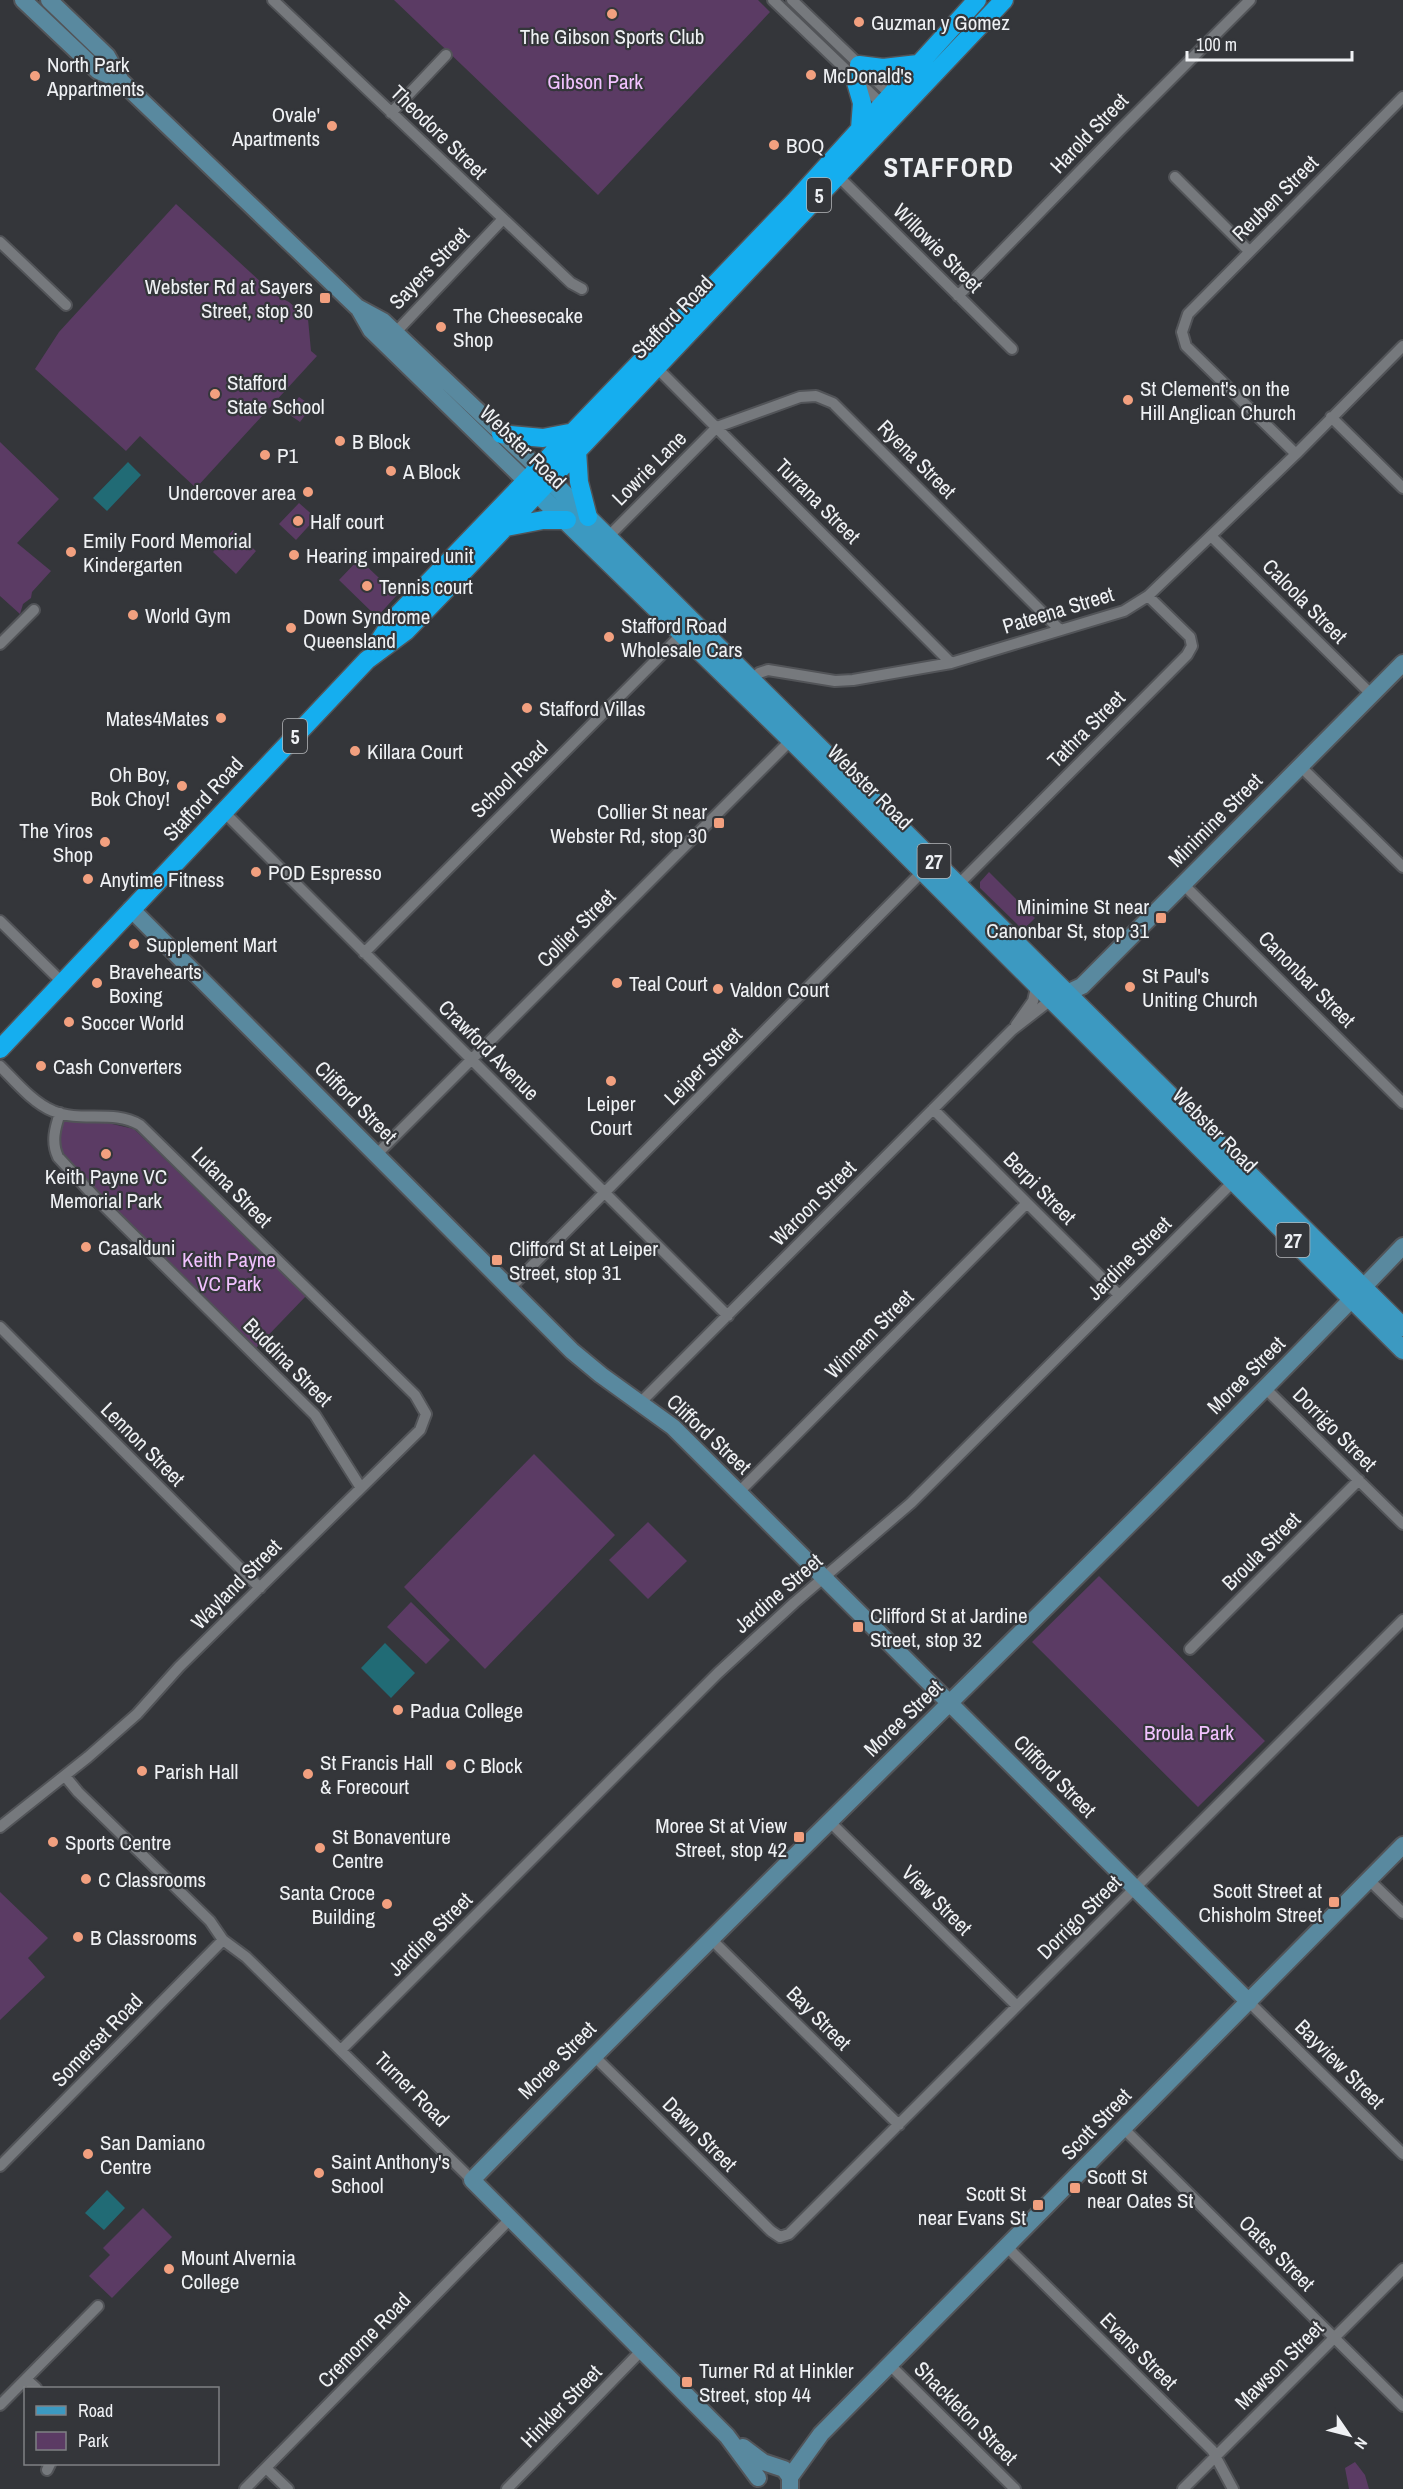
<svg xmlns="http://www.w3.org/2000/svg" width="1403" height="2489" font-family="'Archivo Narrow',sans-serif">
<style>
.green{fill:#5b3b64}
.water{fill:#216b75}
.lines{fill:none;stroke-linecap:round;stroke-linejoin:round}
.street-casing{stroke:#525458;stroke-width:14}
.secondary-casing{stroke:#525458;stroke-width:20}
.primary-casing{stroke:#525458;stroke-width:21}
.highway-casing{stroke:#525458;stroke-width:21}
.street{stroke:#76797d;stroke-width:10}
.secondary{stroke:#59899f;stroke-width:16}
.primary{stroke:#3c99c1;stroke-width:18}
.highway{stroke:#15aeef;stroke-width:18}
.poi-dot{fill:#f2a07f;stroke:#34363a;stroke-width:2}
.labels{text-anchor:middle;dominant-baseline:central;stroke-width:4.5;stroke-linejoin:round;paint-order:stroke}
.shield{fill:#34363a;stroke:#b7b9bc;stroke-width:1.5}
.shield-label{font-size:20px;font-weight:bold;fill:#eff1f4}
.poi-label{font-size:21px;fill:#eff1f4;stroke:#34363a;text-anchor:start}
.park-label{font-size:21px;fill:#f2c2ff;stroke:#34363a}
.street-label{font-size:21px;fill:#eff1f4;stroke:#34363a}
.district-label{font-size:27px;font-weight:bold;letter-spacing:1.5px;fill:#eff1f4;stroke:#34363a}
</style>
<rect width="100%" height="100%" fill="#34363a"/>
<path class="green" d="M394 0H758L770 12 598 195Z
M176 204 275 295 289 302 308 319 311 351 317 356 196 488 140 436 126 451 35 369 59 332Z
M299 397 312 406 300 422 287 413Z
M0 442 59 499 17 543 51 571 32 592 31 598 23 604 20 614 0 596Z
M299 503 316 518 296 540 279 524Z
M233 530 256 551 236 574 213 552Z
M359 559 397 595 377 617 339 580Z
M989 872 1035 918 1023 930 980 888V882Z
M64 1121 108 1123 134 1129 306 1296 256 1348 63 1157 58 1149 60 1124Z
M534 1454 615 1535 485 1669 404 1587Z
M648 1522 687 1561 648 1599 609 1560Z
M1099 1576 1265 1741 1198 1807 1032 1642Z
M411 1602 450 1640 426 1664 387 1627Z
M0 1892 48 1938 28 1958 45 1977 0 2020Z
M143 2208 172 2237 112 2298 89 2276 110 2255 103 2248Z
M1355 2462 1365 2475 1369 2489H1349L1345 2468Z"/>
<path class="water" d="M128 462 141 475 107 511 93 498Z
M385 1643 415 1673 391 1698 361 1668Z
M107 2190 125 2208 104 2230 85 2213Z"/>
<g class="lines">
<g class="street-casing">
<path id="street" d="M273 0 571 283 582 289
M773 0 886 108
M792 0 894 98
M391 113 446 55
M837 175 1012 349
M1175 177 1249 251
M0 242 66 305
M958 296 1118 132 1250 0
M393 337 395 333 503 219
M656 367 951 663
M1331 417 1403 488
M1296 454 1186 346 1182 332 1188 314 1403 97
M1211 536 1371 694
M608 537 717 427 800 397 816 396 833 403 1060 630
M0 644 34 610
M749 683 759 673 768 670 835 681 853 680 951 663 1124 611 1148 596 1296 454 1403 346
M1300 766 1403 867
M223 811 728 1316
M1183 884 1403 1103
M958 885 1187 655 1192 646 1190 637 1148 596
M0 921 62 982
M364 953 682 634
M1016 1025 1033 1001 1037 984
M0 1066C15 1081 33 1103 53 1111 81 1123 113 1109 140 1125L415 1395 426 1414 420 1430 179 1667 137 1714 88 1757 0 1827
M933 1109 1119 1295
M60 1113C55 1128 51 1142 58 1157L92 1194 315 1415 361 1488
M377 1154 793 738
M510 1288 923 871
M0 1327 260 1588
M1265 1388 1403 1524
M641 1402 992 1050 1012 1030 1052 999
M739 1492 1027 1203
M1190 1649 1359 1480
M65 1776 78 1792 210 1921 223 1940 246 1957 472 2180
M829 1821 1017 2006
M1368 1879 1403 1913
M711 1939 899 2125
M1249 2002 1403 2154
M341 2050 718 1673 794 1603 911 1503 1237 1178
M594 2056 771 2231 780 2237 789 2234 1403 1620
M1123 2128 1403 2406
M0 2166 223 1940
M1007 2247 1212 2450 1233 2489
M890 2365 1015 2489
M26 2379 36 2388
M0 2405 98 2306
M266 2468 288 2489
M47 2470 50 2464
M245 2489 510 2219
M507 2489 642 2350
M1183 2489 1403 2269"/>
</g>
<g class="secondary-casing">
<path id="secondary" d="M23 0 98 71 121 81
M49 0 107 56 121 81 357 307 383 321 537 467
M359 309 371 330 525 480
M131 909 572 1351 601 1375 673 1427 1249 2002
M1056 998 1082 986 1403 663
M743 2447 763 2462 784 2469 790 2477V2489
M790 2477 821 2434 1403 1845
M758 2478 727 2436 472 2180C779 1865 1099 1563 1403 1246"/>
</g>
<g class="primary-casing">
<path id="primary" d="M540 470 1403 1327
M528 484 791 740 1403 1350"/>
</g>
<g class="highway-casing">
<path id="highway" d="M859 65 883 68 918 64
M855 79 862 103 860 129
M501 434 543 438 569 433
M577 450 579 482 588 517
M506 527 543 520H567
M374 649 393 620 428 583 794 202 977 0
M0 1049 367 660 406 631 460 575 1004 0"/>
</g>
<use href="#street" class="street"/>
<use href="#secondary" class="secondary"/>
<use href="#primary" class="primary"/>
<use href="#highway" class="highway"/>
</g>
<g class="poi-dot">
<circle cx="612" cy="14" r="6"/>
<circle cx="859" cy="22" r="6"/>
<circle cx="811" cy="75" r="6"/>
<circle cx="35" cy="76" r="6"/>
<circle cx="332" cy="126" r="6"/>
<circle cx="774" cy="145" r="6"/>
<rect x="319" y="292" width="12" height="12" rx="3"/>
<circle cx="441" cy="327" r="6"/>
<circle cx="215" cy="394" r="6"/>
<circle cx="1128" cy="400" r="6"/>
<circle cx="340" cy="441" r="6"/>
<circle cx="265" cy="455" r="6"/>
<circle cx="391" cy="471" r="6"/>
<circle cx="308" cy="492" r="6"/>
<circle cx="298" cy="521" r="6"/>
<circle cx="71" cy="552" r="6"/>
<circle cx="294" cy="555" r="6"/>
<circle cx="367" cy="586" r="6"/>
<circle cx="133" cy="615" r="6"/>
<circle cx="291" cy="628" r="6"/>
<circle cx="609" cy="637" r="6"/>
<circle cx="527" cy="708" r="6"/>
<circle cx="221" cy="718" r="6"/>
<circle cx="355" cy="751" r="6"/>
<circle cx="182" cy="786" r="6"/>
<rect x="713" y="817" width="12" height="12" rx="3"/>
<circle cx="105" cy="842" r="6"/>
<circle cx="256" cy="872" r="6"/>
<circle cx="88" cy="879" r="6"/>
<rect x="1155" y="912" width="12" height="12" rx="3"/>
<circle cx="134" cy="944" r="6"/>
<circle cx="97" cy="983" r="6"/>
<circle cx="617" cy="983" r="6"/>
<circle cx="1130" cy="987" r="6"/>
<circle cx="718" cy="989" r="6"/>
<circle cx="69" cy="1022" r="6"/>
<circle cx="41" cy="1066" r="6"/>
<circle cx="611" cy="1081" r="6"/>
<circle cx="106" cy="1154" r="6"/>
<circle cx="86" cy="1247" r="6"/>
<rect x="491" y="1254" width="12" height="12" rx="3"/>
<rect x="852" y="1621" width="12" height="12" rx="3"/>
<circle cx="398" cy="1710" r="6"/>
<circle cx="451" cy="1765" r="6"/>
<circle cx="142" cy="1771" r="6"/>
<circle cx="308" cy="1774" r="6"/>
<rect x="793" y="1831" width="12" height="12" rx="3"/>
<circle cx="53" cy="1842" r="6"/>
<circle cx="320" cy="1848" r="6"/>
<circle cx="86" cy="1879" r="6"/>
<rect x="1328" y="1896" width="12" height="12" rx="3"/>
<circle cx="387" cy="1904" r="6"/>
<circle cx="78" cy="1937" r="6"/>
<circle cx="88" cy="2154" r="6"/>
<circle cx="319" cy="2173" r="6"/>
<rect x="1069" y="2182" width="12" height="12" rx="3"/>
<rect x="1032" y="2199" width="12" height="12" rx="3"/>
<circle cx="169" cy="2269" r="6"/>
<rect x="681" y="2376" width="12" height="12" rx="3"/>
</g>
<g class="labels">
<g class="shield">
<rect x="807" y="178" width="24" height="34" rx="4.5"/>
<rect x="283" y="719" width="24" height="34" rx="4.5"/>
<rect x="917.5" y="844" width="33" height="34" rx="4.5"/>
<rect x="1276.5" y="1223" width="33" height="34" rx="4.5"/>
</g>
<g class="shield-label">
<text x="819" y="195">5</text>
<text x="295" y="736">5</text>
<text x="934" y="861">27</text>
<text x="1293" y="1240">27</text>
</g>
<g class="poi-label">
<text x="871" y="22">Guzman y Gomez</text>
<text x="612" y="36" text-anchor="middle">The Gibson Sports Club</text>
<text x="47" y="64">North Park<tspan x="47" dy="24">Appartments</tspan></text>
<text x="823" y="75">McDonald's</text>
<text x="320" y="114" text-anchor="end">Ovale'<tspan x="320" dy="24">Apartments</tspan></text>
<text x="786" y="145">BOQ</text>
<text x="313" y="286" text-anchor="end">Webster Rd at Sayers<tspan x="313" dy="24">Street, stop 30</tspan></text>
<text x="453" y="315">The Cheesecake<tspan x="453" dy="24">Shop</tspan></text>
<text x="227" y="382">Stafford<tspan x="227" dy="24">State School</tspan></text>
<text x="1140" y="388">St Clement's on the<tspan x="1140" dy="24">Hill Anglican Church</tspan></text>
<text x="352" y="441">B Block</text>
<text x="277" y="455">P1</text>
<text x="403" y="471">A Block</text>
<text x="296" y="492" text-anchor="end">Undercover area</text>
<text x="310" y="521">Half court</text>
<text x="83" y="540">Emily Foord Memorial<tspan x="83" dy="24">Kindergarten</tspan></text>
<text x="306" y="555">Hearing impaired unit</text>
<text x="379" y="586">Tennis court</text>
<text x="145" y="615">World Gym</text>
<text x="303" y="616">Down Syndrome<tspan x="303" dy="24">Queensland</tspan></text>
<text x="621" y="625">Stafford Road<tspan x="621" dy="24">Wholesale Cars</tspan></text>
<text x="539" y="708">Stafford Villas</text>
<text x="209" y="718" text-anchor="end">Mates4Mates</text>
<text x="367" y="751">Killara Court</text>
<text x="170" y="774" text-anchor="end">Oh Boy,<tspan x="170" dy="24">Bok Choy!</tspan></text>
<text x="707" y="811" text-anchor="end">Collier St near<tspan x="707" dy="24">Webster Rd, stop 30</tspan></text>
<text x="93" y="830" text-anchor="end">The Yiros<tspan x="93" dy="24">Shop</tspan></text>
<text x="268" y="872">POD Espresso</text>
<text x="100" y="879">Anytime Fitness</text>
<text x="1149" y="906" text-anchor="end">Minimine St near<tspan x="1149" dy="24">Canonbar St, stop 31</tspan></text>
<text x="146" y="944">Supplement Mart</text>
<text x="109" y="971">Bravehearts<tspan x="109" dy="24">Boxing</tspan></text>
<text x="1142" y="975">St Paul's<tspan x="1142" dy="24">Uniting Church</tspan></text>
<text x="629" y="983">Teal Court</text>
<text x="730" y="989">Valdon Court</text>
<text x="81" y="1022">Soccer World</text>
<text x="53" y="1066">Cash Converters</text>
<text x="611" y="1103" text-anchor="middle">Leiper<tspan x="611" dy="24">Court</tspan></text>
<text x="106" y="1176" text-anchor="middle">Keith Payne VC<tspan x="106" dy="24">Memorial Park</tspan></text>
<text x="98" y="1247">Casalduni</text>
<text x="509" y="1248">Clifford St at Leiper<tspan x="509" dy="24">Street, stop 31</tspan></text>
<text x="870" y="1615">Clifford St at Jardine<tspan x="870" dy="24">Street, stop 32</tspan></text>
<text x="410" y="1710">Padua College</text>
<text x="320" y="1762">St Francis Hall<tspan x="320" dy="24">&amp; Forecourt</tspan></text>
<text x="463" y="1765">C Block</text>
<text x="154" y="1771">Parish Hall</text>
<text x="787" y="1825" text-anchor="end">Moree St at View<tspan x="787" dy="24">Street, stop 42</tspan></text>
<text x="332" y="1836">St Bonaventure<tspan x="332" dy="24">Centre</tspan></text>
<text x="65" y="1842">Sports Centre</text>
<text x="98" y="1879">C Classrooms</text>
<text x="1322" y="1890" text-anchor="end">Scott Street at<tspan x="1322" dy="24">Chisholm Street</tspan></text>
<text x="375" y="1892" text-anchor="end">Santa Croce<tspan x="375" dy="24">Building</tspan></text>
<text x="90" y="1937">B Classrooms</text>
<text x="100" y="2142">San Damiano<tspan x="100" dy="24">Centre</tspan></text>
<text x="331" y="2161">Saint Anthony's<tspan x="331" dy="24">School</tspan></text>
<text x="1087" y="2176">Scott St<tspan x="1087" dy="24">near Oates St</tspan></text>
<text x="1026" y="2193" text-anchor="end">Scott St<tspan x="1026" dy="24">near Evans St</tspan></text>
<text x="181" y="2257">Mount Alvernia<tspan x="181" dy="24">College</tspan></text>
<text x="699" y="2370">Turner Rd at Hinkler<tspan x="699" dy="24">Street, stop 44</tspan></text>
</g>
<g class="park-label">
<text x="595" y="81">Gibson Park</text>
<text x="229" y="1259">Keith Payne<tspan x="229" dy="24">VC Park</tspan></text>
<text x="1189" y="1732">Broula Park</text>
</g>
<g class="street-label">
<text transform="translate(439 132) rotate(44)">Theodore Street</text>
<text transform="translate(1089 133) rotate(-46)">Harold Street</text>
<text transform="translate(1275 198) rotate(-45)">Reuben Street</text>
<text transform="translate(938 248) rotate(45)">Willowie Street</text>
<text transform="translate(429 268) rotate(-46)">Sayers Street</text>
<text transform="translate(672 317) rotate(-46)">Stafford Road</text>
<text transform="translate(523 447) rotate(44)">Webster Road</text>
<text transform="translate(917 459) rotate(45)">Ryena Street</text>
<text transform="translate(649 468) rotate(-45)">Lowrie Lane</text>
<text transform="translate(818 501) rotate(45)">Turrana Street</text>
<text transform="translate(1305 601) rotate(45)">Caloola Street</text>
<text transform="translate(1058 610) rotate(-17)">Pateena Street</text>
<text transform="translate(1086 729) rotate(-45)">Tathra Street</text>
<text transform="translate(509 779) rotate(-45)">School Road</text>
<text transform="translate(870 787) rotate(45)">Webster Road</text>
<text transform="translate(203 799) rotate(-47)">Stafford Road</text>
<text transform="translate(1215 820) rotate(-45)">Minimine Street</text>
<text transform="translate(576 928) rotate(-45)">Collier Street</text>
<text transform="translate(1307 979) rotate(45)">Canonbar Street</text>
<text transform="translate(489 1050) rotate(45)">Crawford Avenue</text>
<text transform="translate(703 1066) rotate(-45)">Leiper Street</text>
<text transform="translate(356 1102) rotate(45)">Clifford Street</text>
<text transform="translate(1215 1130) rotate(45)">Webster Road</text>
<text transform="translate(232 1187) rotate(45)">Lutana Street</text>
<text transform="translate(1040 1188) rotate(45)">Berpi Street</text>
<text transform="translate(813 1203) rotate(-45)">Waroon Street</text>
<text transform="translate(1129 1258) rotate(-45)">Jardine Street</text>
<text transform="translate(869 1334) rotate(-45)">Winnam Street</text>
<text transform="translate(288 1362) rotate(45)">Buddina Street</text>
<text transform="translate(1246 1375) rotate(-45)">Moree Street</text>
<text transform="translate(1335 1429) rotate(45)">Dorrigo Street</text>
<text transform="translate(709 1434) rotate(43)">Clifford Street</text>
<text transform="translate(143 1444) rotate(45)">Lennon Street</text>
<text transform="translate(1261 1551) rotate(-45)">Broula Street</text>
<text transform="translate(236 1584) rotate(-45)">Wayland Street</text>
<text transform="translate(778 1593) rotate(-41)">Jardine Street</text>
<text transform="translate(903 1718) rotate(-44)">Moree Street</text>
<text transform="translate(1055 1776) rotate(45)">Clifford Street</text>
<text transform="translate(937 1900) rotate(45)">View Street</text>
<text transform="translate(1079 1917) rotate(-45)">Dorrigo Street</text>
<text transform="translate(430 1934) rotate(-45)">Jardine Street</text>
<text transform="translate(819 2018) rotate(45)">Bay Street</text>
<text transform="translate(97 2040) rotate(-46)">Somerset Road</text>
<text transform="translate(557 2060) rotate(-45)">Moree Street</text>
<text transform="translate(1340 2064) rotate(45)">Bayview Street</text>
<text transform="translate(412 2089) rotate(45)">Turner Road</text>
<text transform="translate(1096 2124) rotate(-46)">Scott Street</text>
<text transform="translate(700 2134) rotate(45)">Dawn Street</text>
<text transform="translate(1277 2253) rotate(45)">Oates Street</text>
<text transform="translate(364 2340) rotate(-46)">Cremorne Road</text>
<text transform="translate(1139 2351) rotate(45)">Evans Street</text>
<text transform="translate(1279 2365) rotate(-45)">Mawson Street</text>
<text transform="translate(561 2406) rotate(-46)">Hinkler Street</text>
<text transform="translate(966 2413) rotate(45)">Shackleton Street</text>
</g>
<g class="district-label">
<text x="949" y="167">STAFFORD</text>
</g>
</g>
<rect x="24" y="2387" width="195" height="78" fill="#34363a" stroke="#7f8184" stroke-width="1.5"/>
<rect x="36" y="2406" width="30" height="9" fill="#3c99c1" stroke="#7f8184" stroke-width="1.5"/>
<text x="78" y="2417" font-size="18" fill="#eff1f4">Road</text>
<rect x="36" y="2432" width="30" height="18" fill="#5b3b64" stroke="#7f8184" stroke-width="1.5"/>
<text x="78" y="2447" font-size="18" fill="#eff1f4">Park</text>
<g transform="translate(1349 2435) rotate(125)" stroke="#34363a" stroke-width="4.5" paint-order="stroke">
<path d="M0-4.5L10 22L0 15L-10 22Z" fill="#eff1f4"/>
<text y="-9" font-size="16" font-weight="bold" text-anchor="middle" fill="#eff1f4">N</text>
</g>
<path d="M1187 51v9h165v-9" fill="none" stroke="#eff1f4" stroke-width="3"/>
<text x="1196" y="51" font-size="18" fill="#eff1f4" stroke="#34363a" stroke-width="4.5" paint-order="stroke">100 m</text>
</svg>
